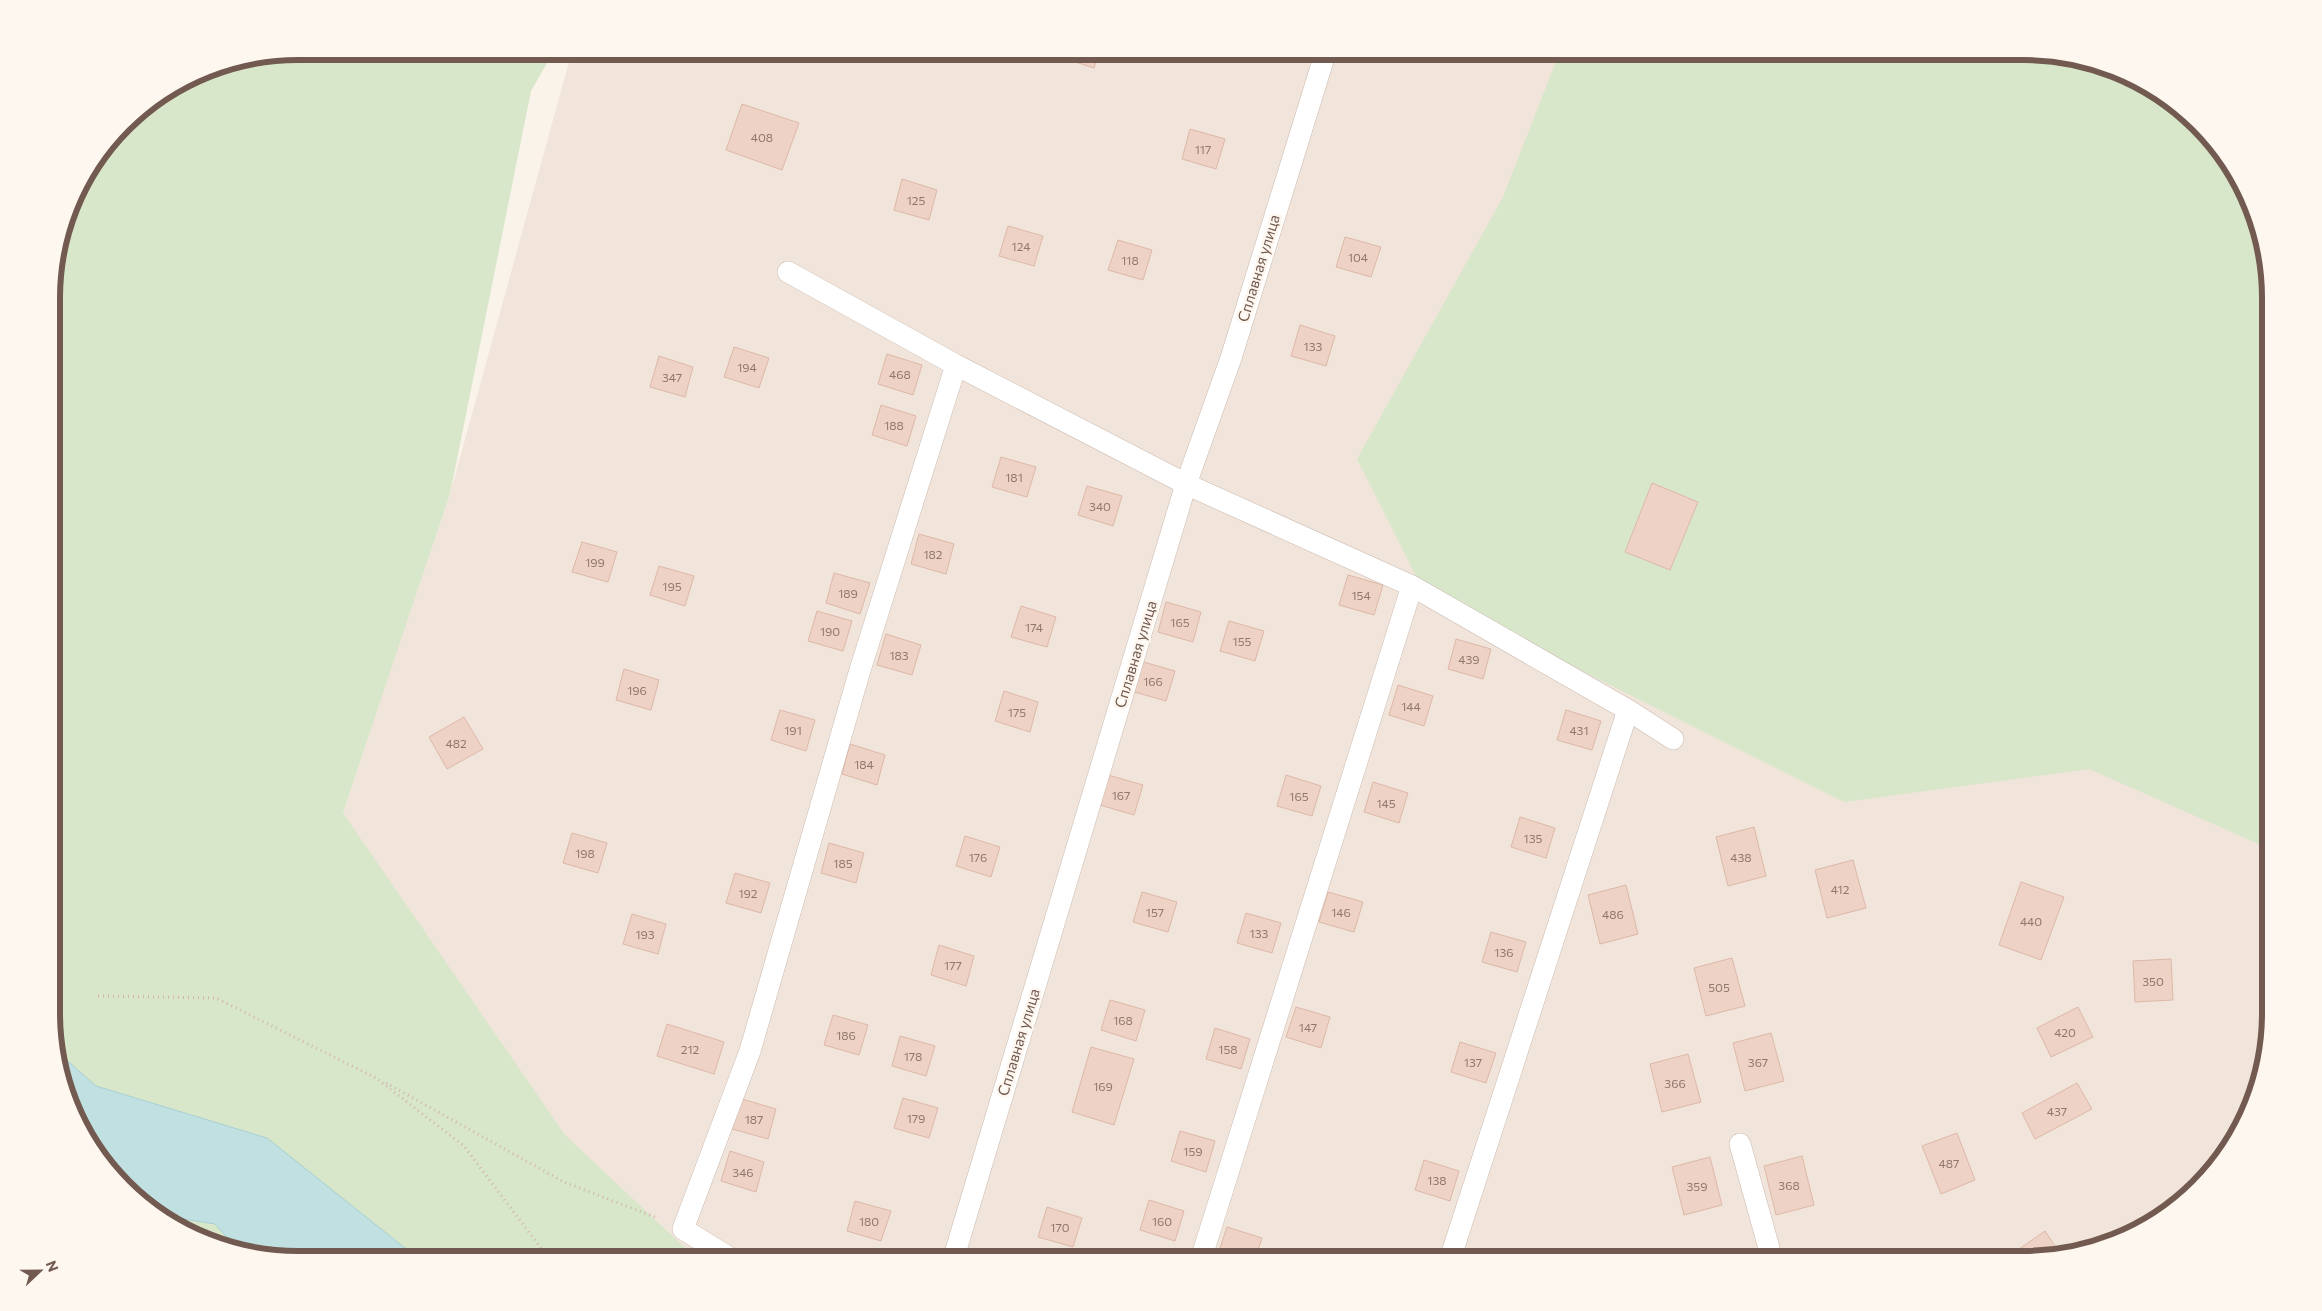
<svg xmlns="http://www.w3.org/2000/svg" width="2322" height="1311" font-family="Commissioner,sans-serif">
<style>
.residential{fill:#f1e4da}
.green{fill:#d8e7ca}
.water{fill:#c1e0e2;stroke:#a8cfd3}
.building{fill:#edd2c5;stroke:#ddb8a7}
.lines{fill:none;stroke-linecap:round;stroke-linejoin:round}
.service-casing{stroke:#cbbbb1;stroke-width:22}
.path{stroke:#d2b5a8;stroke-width:3;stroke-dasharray:1 4;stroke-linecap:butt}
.service{stroke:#fff;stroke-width:21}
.labels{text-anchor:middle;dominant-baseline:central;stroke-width:5;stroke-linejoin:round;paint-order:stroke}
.number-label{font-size:12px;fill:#91786d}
.street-label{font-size:15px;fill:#725a50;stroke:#fdf7f0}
.rim{fill:none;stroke:#725a50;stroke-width:6}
</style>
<rect width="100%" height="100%" fill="#faf3ea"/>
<path class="residential" d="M572 51H1559L1439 442 2270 792V1029L2262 1077 2238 1136 2209 1176 2161 1218 2103 1247 2040 1259 696 1260 563 1155 343 813 450 494Z"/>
<path class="green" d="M298 51H554L531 91 450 494 343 813 565 1135 698 1260H298C277 1257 254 1257 234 1251 163 1230 99 1177 70 1107 62 1088 59 1065 53 1045V266L77 189 135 113 204 70Z
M1560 51H2024L2088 60 2147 84 2187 113 2229 161 2258 219 2270 282V849L2089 769 1844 802 1412 586 1417 578 1357 459 1503 197Z"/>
<path class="water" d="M55 1050 96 1086 267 1138 420 1260H298L240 1252 215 1224 159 1215 135 1198 93 1150 70 1107Z"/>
<path class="building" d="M1061 51H1099L1094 68 1060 57Z
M742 104 799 123 782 170 726 150Z
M1190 129 1225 139 1216 169 1182 159Z
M902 179 937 190 929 220 894 210Z
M1008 226 1043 236 1034 266 999 256Z
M1345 237 1381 247 1371 277 1336 267Z
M1118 240 1152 250 1143 280 1108 270Z
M1300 325 1335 336 1326 366 1291 356Z
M734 347 769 358 759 388 724 377Z
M887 354 922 365 913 395 878 384Z
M659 356 693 367 685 397 650 387Z
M881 405 916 416 907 446 872 435Z
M1001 457 1036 467 1027 497 992 487Z
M1652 483 1698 502 1670 570 1625 552Z
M1087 486 1122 496 1113 526 1078 515Z
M919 534 954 544 946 574 911 564Z
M582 542 617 552 608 582 572 572Z
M659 566 694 576 685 606 650 595Z
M834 573 870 583 860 614 826 603Z
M1348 575 1383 585 1374 615 1339 605Z
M1166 602 1201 612 1193 642 1158 632Z
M1021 606 1056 617 1047 647 1011 637Z
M817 611 852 621 843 651 808 641Z
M1229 621 1264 631 1255 661 1220 651Z
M886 634 921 645 912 675 877 665Z
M1456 639 1491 649 1483 679 1448 669Z
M1140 661 1175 671 1166 701 1131 691Z
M624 669 659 680 651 710 616 700Z
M1398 685 1433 696 1424 726 1389 715Z
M1004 691 1038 702 1030 732 995 721Z
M780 710 815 720 806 751 771 740Z
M1566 710 1601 721 1592 750 1557 740Z
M464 717 483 749 447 769 429 737Z
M850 744 885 755 877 785 842 774Z
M1108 775 1143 785 1134 815 1100 805Z
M1286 775 1321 786 1312 816 1277 806Z
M1373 782 1408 793 1399 823 1364 812Z
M1520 817 1555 828 1546 858 1511 847Z
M1754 827 1766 876 1728 886 1716 837Z
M572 833 607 843 598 873 563 863Z
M965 836 1000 847 991 877 956 866Z
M829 843 864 853 856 883 821 873Z
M1853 860 1866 908 1827 918 1815 870Z
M735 873 770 883 761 913 726 903Z
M2021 882 2064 897 2041 960 1999 945Z
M1626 885 1638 934 1600 944 1588 895Z
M1142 892 1177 902 1168 932 1133 922Z
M1328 892 1363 902 1354 932 1319 922Z
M1246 913 1281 923 1272 953 1237 943Z
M632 914 666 924 658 954 623 944Z
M1491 932 1526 942 1517 972 1482 962Z
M939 945 974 956 966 986 931 975Z
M1732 958 1745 1006 1706 1016 1694 968Z
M2171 959 2173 1000 2135 1002 2133 961Z
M1110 1000 1145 1010 1136 1041 1101 1030Z
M1296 1007 1330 1017 1321 1048 1286 1037Z
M2078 1007 2093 1037 2051 1057 2037 1028Z
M833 1015 868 1025 859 1055 824 1045Z
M667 1024 724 1042 714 1074 657 1056Z
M1215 1028 1250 1039 1241 1069 1206 1059Z
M1771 1033 1784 1081 1745 1091 1733 1043Z
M900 1036 935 1046 926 1076 892 1066Z
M1460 1042 1496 1053 1486 1083 1451 1072Z
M1091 1047 1134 1059 1114 1125 1072 1112Z
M1688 1054 1701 1102 1662 1112 1650 1064Z
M2077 1083 2092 1109 2035 1139 2022 1113Z
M903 1098 938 1108 929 1138 894 1128Z
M742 1099 776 1109 768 1139 732 1129Z
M1180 1131 1215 1141 1206 1172 1171 1161Z
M1957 1133 1975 1180 1941 1194 1922 1146Z
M730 1151 764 1162 756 1192 721 1181Z
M1802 1156 1814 1205 1776 1215 1764 1166Z
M1710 1157 1722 1205 1684 1215 1672 1167Z
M1424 1160 1459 1171 1450 1201 1415 1190Z
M1149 1200 1184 1211 1175 1241 1140 1230Z
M855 1201 891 1211 881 1241 847 1231Z
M1047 1207 1082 1218 1073 1247 1038 1237Z
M1227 1227 1262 1238 1255 1259H1224L1217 1257Z
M2045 1231 2061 1255 2040 1259H2020L2015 1252Z
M1385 1250 1419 1259H1382Z"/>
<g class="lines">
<g class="service-casing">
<path id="service" d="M788 272 956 365 1186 484 1412 586 1628 710 1673 739
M1740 1144 1772 1259
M1201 1259 1412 586
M1450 1259 1628 710
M733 1260 683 1229 750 1051 860 670 956 365
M953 1260 1186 484 1231 358 1326 51"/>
</g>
<path class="path" d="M98 996 216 998 376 1078 464 1146 550 1260
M386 1083 564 1182 657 1218"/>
<use href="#service" class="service"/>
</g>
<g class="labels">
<g class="number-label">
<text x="762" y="137">408</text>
<text x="1203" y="149">117</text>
<text x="916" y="200">125</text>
<text x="1021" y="246">124</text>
<text x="1358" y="257">104</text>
<text x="1130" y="260">118</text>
<text x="1313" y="346">133</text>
<text x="747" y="367">194</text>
<text x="900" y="374">468</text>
<text x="672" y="377">347</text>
<text x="894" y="425">188</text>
<text x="1014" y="477">181</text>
<text x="1100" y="506">340</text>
<text x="933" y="554">182</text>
<text x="595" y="562">199</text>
<text x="672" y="586">195</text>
<text x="848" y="593">189</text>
<text x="1361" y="595">154</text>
<text x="1180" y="622">165</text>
<text x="1034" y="627">174</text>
<text x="830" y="631">190</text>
<text x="1242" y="641">155</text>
<text x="899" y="655">183</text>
<text x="1469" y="659">439</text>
<text x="1153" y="681">166</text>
<text x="637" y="690">196</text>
<text x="1411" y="706">144</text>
<text x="1017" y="712">175</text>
<text x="793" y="730">191</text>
<text x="1579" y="730">431</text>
<text x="456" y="743">482</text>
<text x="864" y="764">184</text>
<text x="1121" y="795">167</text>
<text x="1299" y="796">165</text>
<text x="1386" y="803">145</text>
<text x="1533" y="838">135</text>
<text x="585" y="853">198</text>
<text x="978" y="857">176</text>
<text x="1741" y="857">438</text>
<text x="843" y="863">185</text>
<text x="1840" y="889">412</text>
<text x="748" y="893">192</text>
<text x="1155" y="912">157</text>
<text x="1341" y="912">146</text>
<text x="1613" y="914">486</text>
<text x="2031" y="921">440</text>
<text x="1259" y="933">133</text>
<text x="645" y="934">193</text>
<text x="1504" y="952">136</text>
<text x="953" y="965">177</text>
<text x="2153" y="981">350</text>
<text x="1719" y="987">505</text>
<text x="1123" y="1020">168</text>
<text x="1308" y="1027">147</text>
<text x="2065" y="1032">420</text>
<text x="846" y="1035">186</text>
<text x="690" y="1049">212</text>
<text x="1228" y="1049">158</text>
<text x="913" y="1056">178</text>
<text x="1473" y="1062">137</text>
<text x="1758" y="1062">367</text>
<text x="1675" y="1083">366</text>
<text x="1103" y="1086">169</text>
<text x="2057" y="1111">437</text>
<text x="916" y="1118">179</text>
<text x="754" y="1119">187</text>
<text x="1193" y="1151">159</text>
<text x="1949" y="1163">487</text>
<text x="743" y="1172">346</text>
<text x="1437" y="1180">138</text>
<text x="1789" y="1185">368</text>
<text x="1697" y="1186">359</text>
<text x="869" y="1221">180</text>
<text x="1162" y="1221">160</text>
<text x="1060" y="1227">170</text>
</g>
<g class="street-label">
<text transform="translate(1258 268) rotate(-73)">Сплавная улица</text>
<text transform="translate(1135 654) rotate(-73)">Сплавная улица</text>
<text transform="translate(1018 1042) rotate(-73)">Сплавная улица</text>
</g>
</g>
<path d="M0 0H2322V1311H0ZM298 60H2024A238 238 0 0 1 2262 298V1013A238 238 0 0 1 2024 1251H298A238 238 0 0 1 60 1013V298A238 238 0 0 1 298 60Z" fill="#fdf7f0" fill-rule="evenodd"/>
<path class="rim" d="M298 60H2024A238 238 0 0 1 2262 298V1013A238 238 0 0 1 2024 1251H298A238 238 0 0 1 60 1013V298A238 238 0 0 1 298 60Z"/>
<g transform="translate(40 1271) rotate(68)" stroke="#fdf7f0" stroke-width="4" paint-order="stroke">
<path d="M0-4L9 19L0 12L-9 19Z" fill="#725a50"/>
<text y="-8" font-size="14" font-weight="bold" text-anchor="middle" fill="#725a50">N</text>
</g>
</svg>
